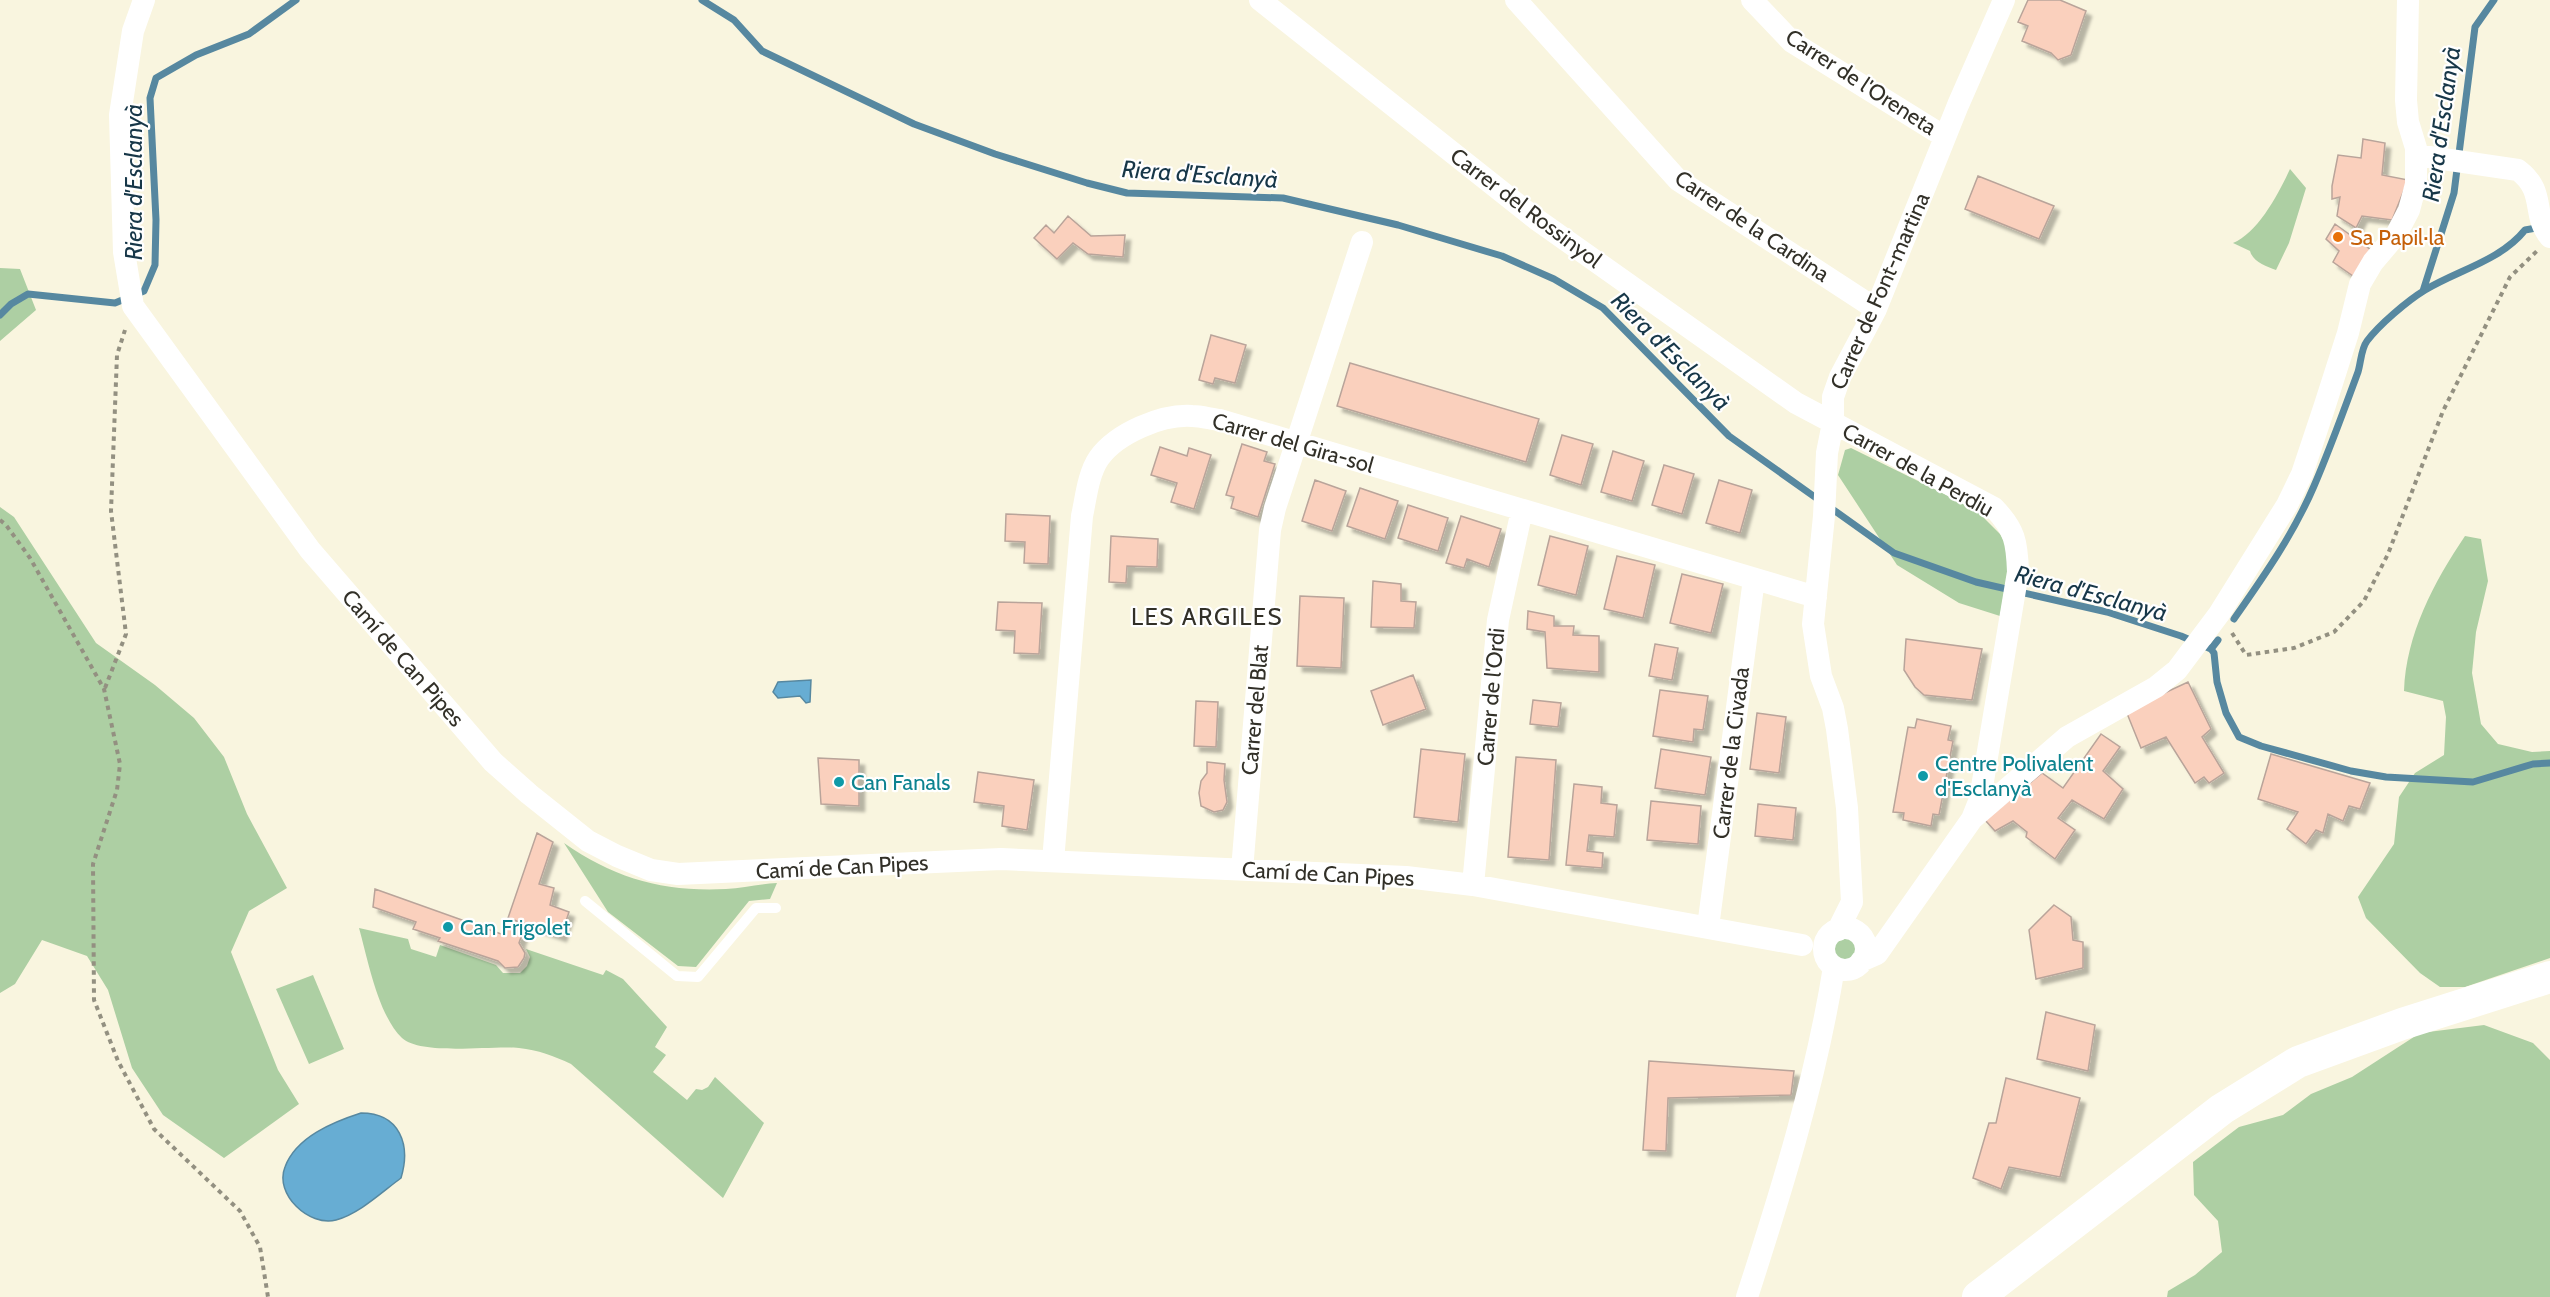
<svg xmlns="http://www.w3.org/2000/svg" width="2550" height="1297" font-family="Cabin,sans-serif">
<style>
.green{fill:#adcfa3}
.water{fill:#67add3;stroke:#5788a0;stroke-width:1.5}
.lines{fill:none;stroke-linecap:round;stroke-linejoin:round}
.stream{stroke:#5788a0;stroke-width:7}
.building{fill:#fad0bd;stroke:#b9a49a;stroke-width:1.5;filter:url(#shadow)}
.path{stroke:#939081;stroke-width:4;stroke-dasharray:4.5 4.5;stroke-linecap:butt}
.lane{stroke:#fff;stroke-width:10}
.street{stroke:#fff;stroke-width:22}
.secondary{stroke:#fff;stroke-width:32}
.food-dot{fill:#e8710a;stroke:#fff;stroke-width:2}
.culture-dot{fill:#0f9aa8;stroke:#fff;stroke-width:2}
.labels{text-anchor:middle;dominant-baseline:central;stroke-width:4.5;stroke-linejoin:round;paint-order:stroke}
.street-label{font-size:22px;fill:#323028;stroke:#fff}
.food-label{font-size:22px;fill:#c56008;stroke:#fff;text-anchor:start}
.culture-label{font-size:22px;fill:#0d838f;stroke:#fff;text-anchor:start}
.water-label{font-size:24px;font-style:italic;fill:#173748;stroke:#fff}
.neighbourhood-label{font-size:24px;letter-spacing:1.5px;fill:#323028;stroke:#fff}
</style>
<defs>
<filter id="shadow"><feDropShadow dx="5.5" dy="5.5" stdDeviation="1.5" flood-color="#0004"/></filter>
</defs>
<rect width="100%" height="100%" fill="#f9f5df"/>
<path class="green" d="M2290 169 2306 188 2289 243 2276 270C2266 266 2253 262 2250 251L2233 243C2258 233 2279 193 2290 169Z
M0 268 20 269 36 310 0 341Z
M1851 448 1975 509 2000 534 2009 550V564L2000 616 1959 603 1897 565 1838 475 1845 450Z
M0 507 14 517 96 643 155 685 194 718 224 757 247 814 287 888 249 911 231 952 278 1070 299 1104 224 1158 163 1115 132 1068 108 990 87 956 42 940 15 984 0 993Z
M2465 536 2481 539 2488 581 2476 632 2472 673 2481 724 2498 744 2532 752 2550 751V958L2465 987H2440L2420 973 2366 918 2358 897 2394 844 2399 797 2415 773 2444 755 2446 717 2443 701 2404 691C2406 634 2434 582 2465 536Z
M564 843C616 879 663 892 726 889 743 888 760 884 777 883L770 899 749 901 696 967 678 966 608 912Z
M359 928 408 939 411 949 436 957 440 945 496 965 503 973H520L527 966 530 957 526 949 603 975 606 970 623 979 667 1027 655 1047 666 1055 653 1072 687 1100 696 1089 702 1090 708 1087 715 1077 764 1123 723 1198 571 1064C554 1056 538 1050 519 1048 492 1045 422 1056 402 1038 378 1015 368 960 359 928Z
M1833 949a12 12 0 1 1 24 0a12 12 0 1 1-24 0Z
M313 975 344 1049 309 1064 276 989Z
M2484 1025 2533 1043 2550 1060V1297H2167L2168 1291 2195 1275 2222 1252 2218 1221 2194 1195 2193 1162 2239 1127 2283 1115 2311 1094 2352 1077 2420 1033Z"/>
<path class="water" d="M811 680 810 702 806 703 800 696 778 698 773 692 778 682Z
M361 1113C400 1113 411 1145 401 1178 382 1192 359 1214 336 1220 309 1227 274 1194 285 1167 296 1137 333 1122 361 1113Z"/>
<g class="lines">
<path class="stream" d="M702 0 734 20 762 51 914 124 995 154 1087 183 1127 193 1283 198 1398 225 1502 256 1554 279 1603 308 1729 436 1819 500
M2423 291 2454 193 2475 27 2494 0
M0 315 11 304 28 294 115 303 144 291 155 265 156 220 150 98 156 78 196 55 249 34 296 0
M1828 506 1894 553 1976 582 2107 612 2181 636 2211 649 2214 653 2217 682 2226 713 2239 737 2261 746 2351 771 2386 777 2473 782 2533 764 2550 763
M2234 619C2264 576 2293 535 2314 486 2330 449 2344 410 2358 372 2361 362 2361 349 2367 341 2379 325 2407 301 2425 290 2458 270 2500 261 2525 230L2542 227
M2211 649 2218 640"/>
</g>
<path class="building" d="M2028 0H2060L2086 11 2071 55 2058 60 2051 53 2022 41 2028 26 2018 22Z
M2363 139 2385 143 2382 175 2408 180 2392 220 2362 216 2356 228 2337 216 2340 197 2332 199V186L2338 155 2361 158Z
M1978 176 2054 206 2039 239 1965 209Z
M1068 216 1091 236 1125 235 1123 257 1088 254 1073 243 1057 259 1034 238 1046 225 1054 233Z
M2335 224 2371 250 2353 276 2333 262 2339 251 2326 239Z
M1211 335 1246 345 1235 383 1215 378 1213 384 1199 380Z
M1350 363 1539 419 1526 462 1337 406Z
M1562 435 1593 444 1581 485 1550 475Z
M1242 444 1267 452 1264 461 1275 464 1258 517 1231 508 1234 497 1226 495Z
M1160 447 1187 456 1189 448 1211 455 1194 509 1171 502 1177 483 1151 475Z
M1613 451 1644 461 1632 501 1601 492Z
M1664 465 1694 474 1682 514 1652 505Z
M1315 480 1346 491 1332 531 1302 521Z
M1719 480 1752 490 1740 533 1706 523Z
M1360 488 1398 501 1385 539 1347 526Z
M1408 505 1448 518 1438 551 1398 538Z
M1006 514 1050 516 1048 564 1024 563 1025 542 1005 541Z
M1461 516 1501 529 1489 567 1467 559 1464 568 1446 563Z
M1111 536 1158 539 1157 567 1127 566 1126 583 1109 582Z
M1550 536 1588 546 1576 595 1538 585Z
M1617 556 1655 565 1643 618 1604 609Z
M1682 574 1723 584 1711 633 1670 623Z
M1373 581 1401 584V601L1416 602 1414 628 1371 627Z
M1300 596 1344 598 1341 668 1297 666Z
M998 602 1042 603 1039 654 1014 653 1015 631 996 630Z
M1528 611 1554 616V626H1574L1573 635 1599 636V672L1547 668 1545 632 1527 629Z
M1906 639 1982 649 1972 700 1924 695 1915 687 1904 670Z
M1655 644 1678 648 1672 680 1649 676Z
M1413 675 1426 709 1383 725 1371 691Z
M2188 682 2211 729 2202 737 2224 773 2209 783 2204 777 2195 783 2166 737 2141 748 2126 711Z
M1660 690 1708 696 1703 730 1694 729 1693 742 1653 736Z
M1533 700 1561 703 1558 727 1530 724Z
M1196 701 1218 702 1216 747 1194 746Z
M1757 713 1786 717 1779 773 1750 769Z
M1917 719 1951 726 1948 740 1953 741 1939 815 1933 814 1931 826 1903 820 1904 813 1893 812 1908 727 1915 728Z
M2101 734 2120 747 2103 771 2123 789 2104 819 2072 800 2058 818 2075 830 2055 859 2026 837 2027 832 2013 821 1995 831 1985 820 2042 773 2063 788Z
M1421 749 1465 754 1458 822 1414 817Z
M1661 749 1711 757 1705 795 1655 788Z
M2271 754 2370 783 2360 809 2349 806 2343 821 2328 814 2323 833 2316 830 2306 844 2287 829 2298 812 2258 799Z
M1516 757 1556 760 1549 860 1508 857Z
M818 758 859 760V806L821 804Z
M1207 762 1225 764 1224 780 1227 802 1223 810 1214 812 1201 806 1199 793 1201 781 1207 773Z
M978 772 1034 780 1027 830 1002 826 1004 806 974 802Z
M1574 784 1602 787 1601 803 1617 805 1614 837 1589 835 1587 851 1603 853 1602 868 1566 865Z
M1651 801 1701 806 1698 844 1647 840Z
M1758 804 1796 808 1793 840 1755 836Z
M537 833 553 842 539 884 554 888 550 905 569 912 561 936 508 918Z
M375 889 504 935 508 921 525 926 519 943 525 953 524 958 518 967 505 968 498 961 438 941 440 938 413 929 416 922 373 907Z
M2054 905 2071 917 2073 940 2083 942V968L2036 979 2029 930Z
M2046 1012 2095 1025 2088 1071 2037 1059Z
M1649 1061 1794 1071 1791 1095 1668 1098 1666 1151 1643 1150Z
M2006 1078 2080 1098 2060 1177 2009 1167 2001 1189 1973 1178 1989 1123H1996Z"/>
<g class="lines">
<path class="path" d="M0 520 6 525 30 558 104 689 120 764 117 790 93 864 94 1000 118 1061 154 1129 240 1211 260 1247 268 1297
M2232 633 2246 655 2294 648 2334 632 2364 601 2388 554 2443 411 2510 277 2537 251
M105 688 126 634 111 511 117 355 125 330"/>
<path class="lane" d="M585 901 677 976 698 977 756 908H776"/>
<path class="street" d="M144 0 133 31 120 115 124 252 133 306 310 550 493 762 529 794 588 841 617 856 651 870 678 874 1001 859 1406 877 1473 885 1802 945
M1260 0 1536 219 1796 403 1994 508C2015 530 2017 542 2018 572L1980 799 1972 819
M1516 0 1678 180 1876 309
M1752 0 1792 42 1945 137
M2416 155 2518 170C2547 192 2531 214 2550 237
M1053 861 1082 516C1086 498 1088 474 1099 458 1117 433 1162 414 1192 416 1201 416 1211 419 1220 420L1816 597
M1242 870 1270 530 1275 508 1362 242
M1473 885 1498 620 1522 510
M1708 927 1754 579
M1824 949a21 21 0 1 1 42 0a21 21 0 1 1-42 0Z
M1838 930 1852 902 1847 808 1837 729 1833 708 1821 676 1813 624 1824 516 1827 453 1833 423V397L1840 377 1876 309 1958 105 2004 0
M1861 961 1877 954 1972 819 2067 737 2156 687 2177 670 2219 614 2287 505 2302 474 2325 405 2348 333 2360 284 2373 262 2396 235 2409 210 2416 184V148L2408 122 2406 100 2408 0
M1747 1297C1782 1189 1816 1080 1834 967"/>
<path class="secondary" d="M1978 1297 2222 1109 2298 1062 2402 1024 2550 977"/>
</g>
<circle class="food-dot" cx="2338" cy="237" r="6"/>
<g class="culture-dot">
<circle cx="1923" cy="776" r="6"/>
<circle cx="839" cy="782" r="6"/>
<circle cx="448" cy="927" r="6"/>
</g>
<g class="labels">
<g class="street-label">
<text transform="translate(1861 82) rotate(33)">Carrer de l'Oreneta</text>
<text transform="translate(1526 208) rotate(37)">Carrer del Rossinyol</text>
<text transform="translate(1752 226) rotate(34)">Carrer de la Cardina</text>
<text transform="translate(1880 291) rotate(-66)">Carrer de Font-martina</text>
<text transform="translate(1293 443) rotate(16)">Carrer del Gira-sol</text>
<text transform="translate(1918 470) rotate(29)">Carrer de la Perdiu</text>
<text transform="translate(403 658) rotate(49)">Camí de Can Pipes</text>
<text transform="translate(1491 697) rotate(-85)">Carrer de l'Ordi</text>
<text transform="translate(1255 710) rotate(-85)">Carrer del Blat</text>
<text transform="translate(1731 753) rotate(-83)">Carrer de la Civada</text>
<text transform="translate(842 867) rotate(-3)">Camí de Can Pipes</text>
<text transform="translate(1328 874) rotate(3)">Camí de Can Pipes</text>
</g>
<g class="food-label">
<text x="2350" y="237">Sa Papil·la</text>
</g>
<g class="culture-label">
<text x="1935" y="763">Centre Polivalent<tspan x="1935" dy="25">d'Esclanyà</tspan></text>
<text x="851" y="782">Can Fanals</text>
<text x="460" y="927">Can Frigolet</text>
</g>
<g class="water-label">
<text transform="translate(2441 124) rotate(-82)">Riera d'Esclanyà</text>
<text transform="translate(1200 174) rotate(4)">Riera d'Esclanyà</text>
<text transform="translate(133 182) rotate(-90)">Riera d'Esclanyà</text>
<text transform="translate(1671 351) rotate(45)">Riera d'Esclanyà</text>
<text transform="translate(2091 593) rotate(15)">Riera d'Esclanyà</text>
</g>
<g class="neighbourhood-label">
<text x="1207" y="616">LES ARGILES</text>
</g>
</g>
</svg>
